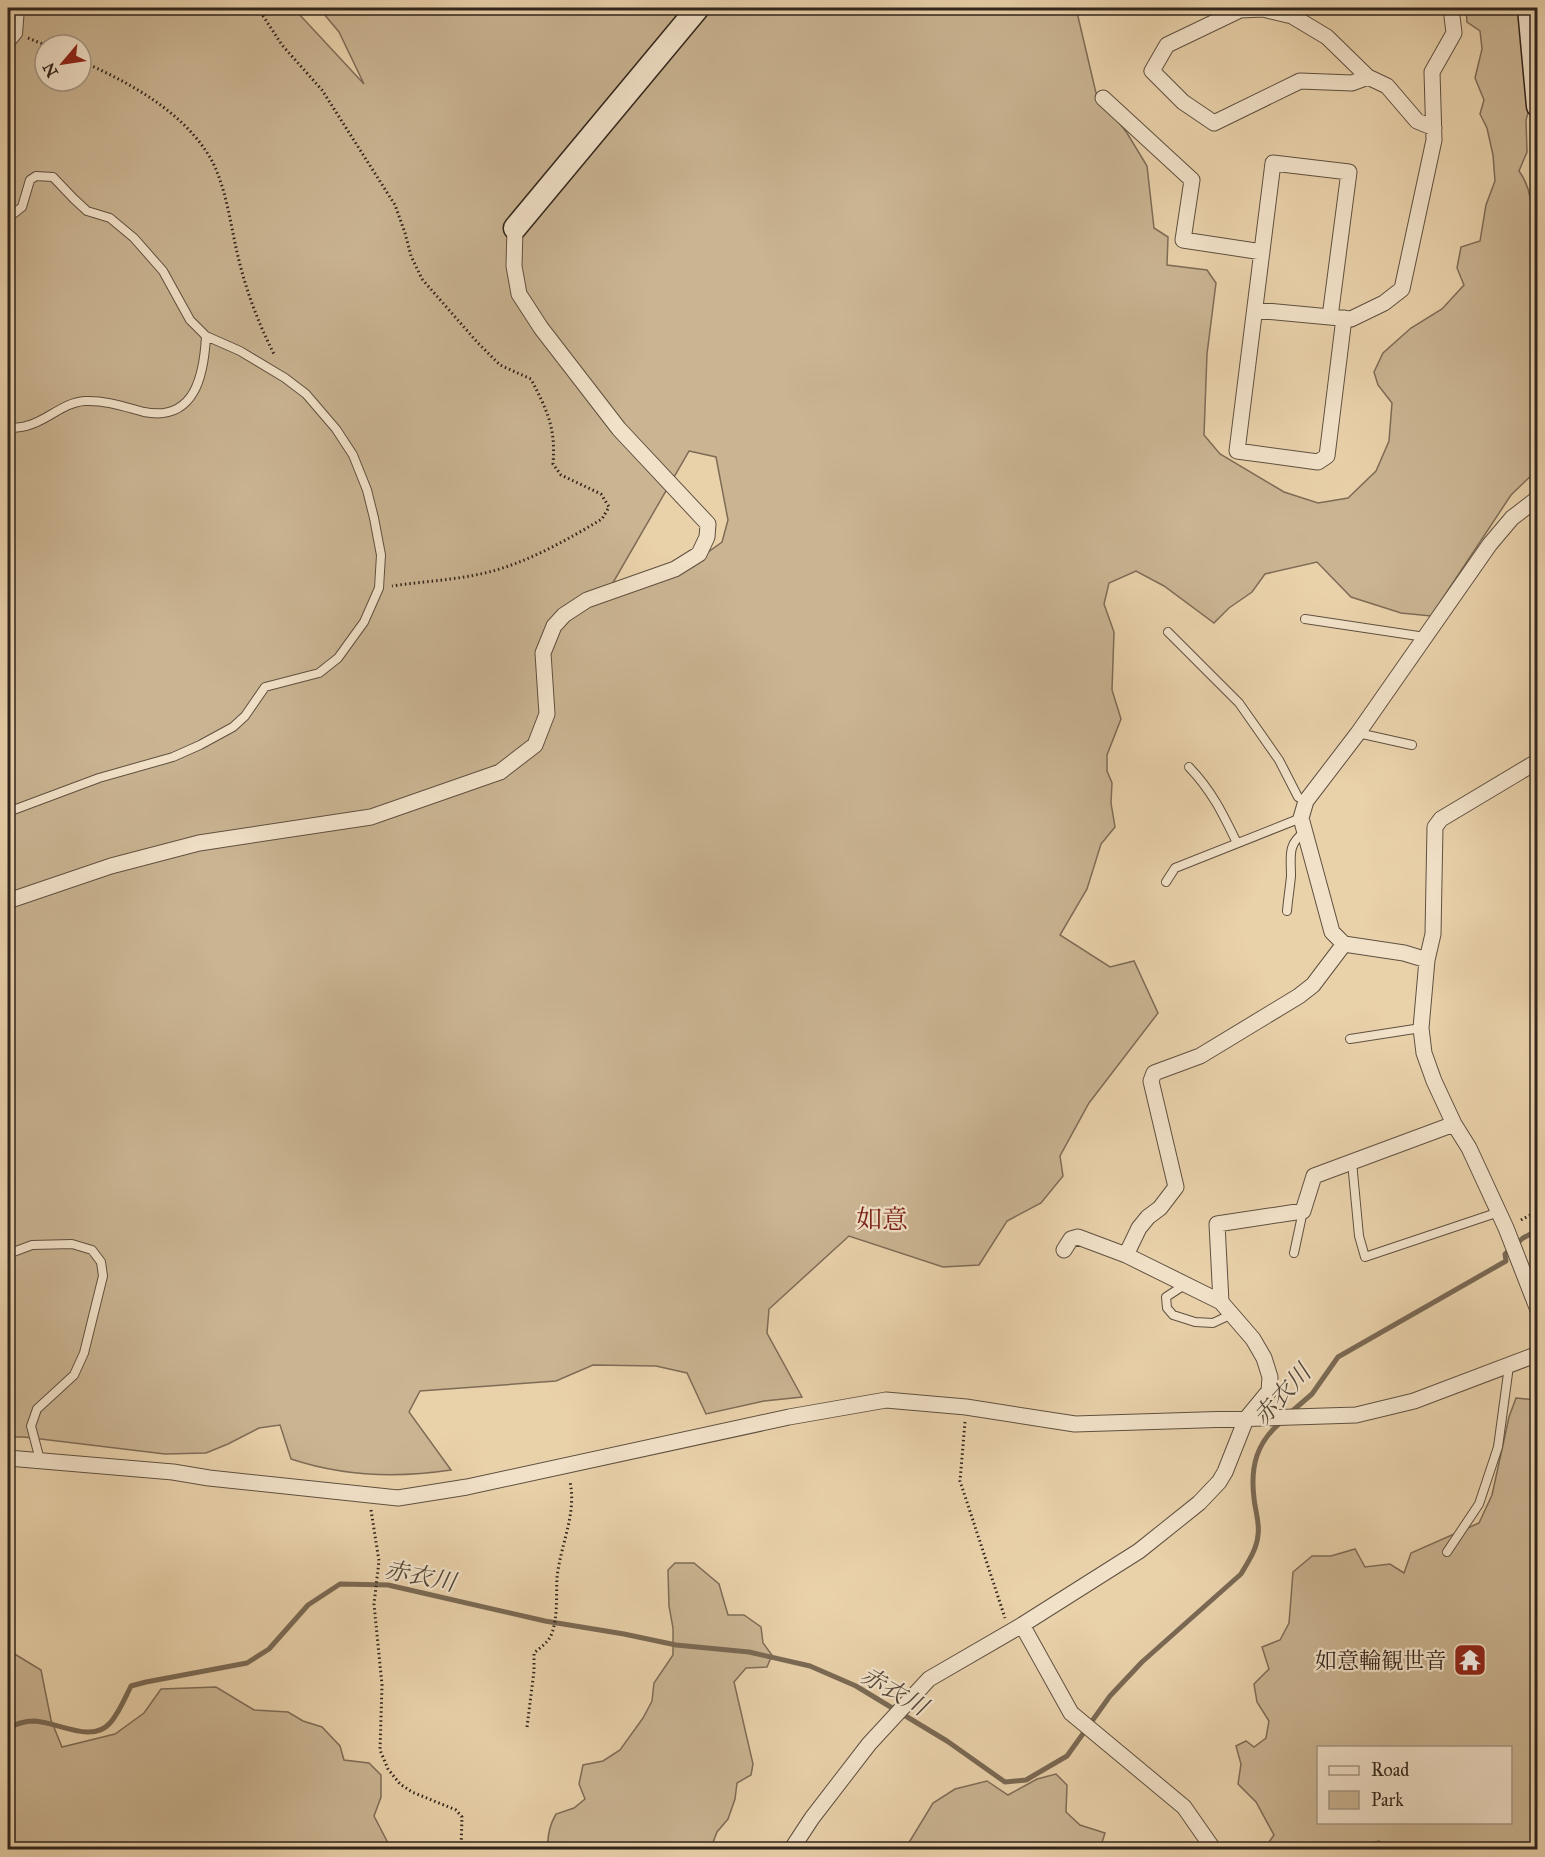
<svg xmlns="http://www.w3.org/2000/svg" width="1545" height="1857" font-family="'IM FELL Great Primer','Noto Serif JP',serif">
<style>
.green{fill:#cab492;stroke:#7e6c57;stroke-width:1.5;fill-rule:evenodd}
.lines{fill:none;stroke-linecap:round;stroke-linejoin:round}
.stream{stroke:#7a6954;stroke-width:5}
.lane-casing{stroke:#5f5040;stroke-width:10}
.street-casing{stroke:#5f5040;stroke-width:17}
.secondary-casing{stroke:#31251c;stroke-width:25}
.path{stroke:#31251c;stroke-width:3;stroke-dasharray:1.5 3;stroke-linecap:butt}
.lane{stroke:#f1e1c8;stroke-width:8}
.street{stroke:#f1e1c8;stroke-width:15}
.secondary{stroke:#f1e1c8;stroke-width:22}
.labels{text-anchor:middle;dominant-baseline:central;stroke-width:4.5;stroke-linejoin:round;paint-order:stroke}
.poi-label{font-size:22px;fill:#31251c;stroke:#f1e1c8;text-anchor:end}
.water-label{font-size:24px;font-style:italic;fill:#554738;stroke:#f1e1c8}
.quarter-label{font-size:26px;fill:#7a1f14;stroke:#f1e1c8}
</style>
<rect width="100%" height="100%" fill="#e9d1aa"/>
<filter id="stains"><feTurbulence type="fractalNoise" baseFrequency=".00333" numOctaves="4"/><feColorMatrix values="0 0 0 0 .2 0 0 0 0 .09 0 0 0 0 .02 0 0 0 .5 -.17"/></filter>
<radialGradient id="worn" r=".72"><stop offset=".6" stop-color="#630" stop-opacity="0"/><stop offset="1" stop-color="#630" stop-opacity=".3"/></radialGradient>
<path class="green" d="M8 8H289L299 14 364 84 339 32 319 8H1076L1096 93 1127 133 1147 166 1154 228 1168 237 1167 265 1207 270 1216 283 1207 354 1204 435 1220 454 1284 492 1318 503 1348 498 1376 471 1389 441 1392 403 1378 385 1374 372 1383 353 1411 328 1442 309 1464 285 1457 268 1461 247 1480 241 1486 205 1495 181 1493 155 1487 128 1480 114 1484 100 1475 78 1482 49 1480 31 1467 22 1466 8H1522L1532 97 1526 120 1527 152 1519 171C1540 199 1529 242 1537 274V470L1511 495 1431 616 1401 613 1351 597 1317 562 1265 574 1252 592 1229 608 1214 623 1164 586 1136 571 1109 583 1104 604 1114 632 1112 690 1121 719 1107 755V771L1112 783 1111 803 1115 827 1101 844 1087 889 1060 935 1110 967 1134 961 1158 1013 1089 1103 1060 1156 1063 1176 1041 1203 1007 1221 979 1265 943 1267 849 1236 769 1309 767 1333 802 1397 764 1401 706 1414 687 1373 656 1366 593 1365 556 1381 420 1391 409 1412 451 1470C398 1478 342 1476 291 1459L280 1425 259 1428 228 1444 206 1453 165 1454 24 1437H8ZM45 45H81V81H45ZM689 451 716 457 728 520 722 542 683 570 607 593Z
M1516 1398 1537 1400V1849H1388L1379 1841 1348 1849H1264L1274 1835 1256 1802 1238 1784 1241 1764 1236 1746 1246 1741 1254 1747 1266 1738 1269 1721 1257 1702 1254 1684 1269 1669 1262 1647 1280 1640 1289 1623 1293 1572 1312 1556H1331L1355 1549 1365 1567 1390 1564 1404 1573 1411 1553 1479 1523 1492 1495 1509 1417ZM1318 1748H1510V1822H1318Z
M675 1563H694L719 1584 728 1615H744L761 1627 763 1643 772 1655 767 1667 746 1668 734 1682 753 1764 751 1775 737 1783 735 1799 728 1819 717 1832 712 1845 706 1849H678L662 1844 640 1843 617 1846 606 1849H548C547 1836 549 1826 556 1814L574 1808 585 1799 579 1784 583 1765 603 1761 620 1750 643 1718 652 1701 654 1683 673 1655V1628L669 1606 668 1570Z
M8 1650 41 1670 51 1720 62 1747 115 1734 144 1713 161 1689 216 1687 254 1710 288 1712 303 1721 322 1727 340 1746 344 1760 369 1763 381 1775V1797L374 1816 388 1843 396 1849H8Z
M1056 1774 1067 1785 1066 1812 1080 1825 1105 1833 1100 1849H905L933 1803 955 1789 987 1781 1008 1795 1037 1779Z"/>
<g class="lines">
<path class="stream" d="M1290 1413 1312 1394 1338 1357 1506 1261 1505 1254 1523 1238 1538 1230
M8 1728C17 1724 24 1721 34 1721 58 1722 92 1744 110 1723 119 1713 125 1698 131 1686L146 1682 247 1663 269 1649 308 1605 340 1584 388 1585 545 1621 624 1634 676 1645 749 1652 810 1666 856 1686 889 1706 947 1741 1005 1782 1026 1780 1067 1756 1110 1696 1142 1662 1241 1574C1248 1562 1257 1549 1258 1535 1260 1523 1255 1510 1254 1498 1250 1466 1257 1442 1281 1422"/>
<g class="lane-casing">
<path id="lane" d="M8 46 18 34 20 8
M8 218 22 207 30 180 36 176 53 177 74 199 87 211 110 218 134 238 163 271 190 320 206 336
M8 429C14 427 20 428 26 426 46 422 63 402 85 401 106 400 125 407 144 412 195 422 204 375 206 336L240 351 285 378 306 394 336 429 353 455 367 490 374 518 381 555 379 588 364 622 338 658 319 673 265 687 245 716 233 727 200 745 173 757 99 778 8 812
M1305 619 1425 637
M1168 632 1239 703 1279 760 1298 797 1306 801
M1358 733 1412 745
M1189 767C1212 791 1223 814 1237 843
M1166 882 1175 868 1301 818
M1287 911C1288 899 1290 887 1291 876 1291 856 1287 844 1305 832
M1350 1039 1421 1028
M1352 1162 1359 1236 1365 1257 1499 1212
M1294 1253 1303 1211
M8 1254 32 1245 72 1244 92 1250 101 1262 103 1276 84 1353 74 1375 37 1409 31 1426 40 1460
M1186 1284 1166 1297 1167 1308 1173 1315 1195 1322 1213 1323 1232 1314
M1447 1552 1479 1504 1498 1447 1509 1366"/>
</g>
<g class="street-casing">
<path id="street" d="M1368 77 1352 83 1300 81 1214 123 1183 102 1152 71 1167 45 1240 10 1263 9 1292 16 1327 37 1368 77 1387 86 1417 121 1434 128
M1103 98 1192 180 1183 240 1262 252
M1255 310 1351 319 1384 303 1402 289 1434 140 1432 72 1454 33 1451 8
M1330 317 1349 172 1273 163 1237 451 1318 462 1327 456 1344 318
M1538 761 1441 819 1435 827 1433 934 1427 960 1421 1028 1424 1053 1434 1081 1454 1124 1469 1148 1506 1228 1538 1310
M8 901 111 866 199 843 371 817 500 772 535 745 547 714 543 653 554 626 564 615 587 600 675 569 699 554 707 537 708 524 619 429 541 328 519 294 514 266 515 228
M1427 960 1404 953 1344 944 1332 932 1301 818 1306 801 1358 733 1490 544 1512 518 1538 498
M1126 1255 1139 1228 1148 1217 1160 1208 1176 1187 1151 1081 1154 1073 1200 1056 1299 996 1313 985 1344 944
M1221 1302 1217 1224 1303 1211 1314 1176 1454 1124
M8 1458 173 1472 209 1478 398 1498 467 1487 789 1417 886 1400 966 1407 1075 1424 1356 1415 1414 1401 1538 1354
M1022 1625 1071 1713 1184 1807 1214 1850
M791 1850 812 1818 869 1744 929 1679 1022 1625 1139 1551 1199 1503 1219 1482 1225 1472 1246 1419 1269 1391 1270 1377 1264 1358 1253 1339 1221 1302 1126 1255 1078 1237 1071 1239 1064 1250"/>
</g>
<g class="secondary-casing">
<path id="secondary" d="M1529 8 1538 106
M515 228 698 8"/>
</g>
<path class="path" d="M258 8 282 45 322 90 395 205 405 233 411 256 422 279 477 342 500 365 531 379C547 410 556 428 553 464L561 475 601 494 609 507 602 519C567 540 528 562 489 572 457 580 425 581 392 586
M28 38 45 45
M81 61C130 83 183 111 211 159 226 187 230 222 237 252 245 288 258 323 275 356
M1521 1220 1538 1211
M965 1422 960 1481 1005 1618
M371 1510 379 1561 374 1604 382 1685 380 1750 388 1769 400 1784 412 1792 456 1810 462 1817 461 1850
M527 1727 534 1671V1653C541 1647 549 1642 552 1633 558 1616 556 1596 557 1578 560 1546 577 1514 570 1482
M629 1850H646"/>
<use href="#lane" class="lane"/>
<use href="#street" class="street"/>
<use href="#secondary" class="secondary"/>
</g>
<defs>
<g id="temple-square" transform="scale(1.725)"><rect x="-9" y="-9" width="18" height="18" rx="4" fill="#8f2418" stroke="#f1e1c8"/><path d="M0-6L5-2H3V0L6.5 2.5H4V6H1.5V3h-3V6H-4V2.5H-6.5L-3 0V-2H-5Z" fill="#fff"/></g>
</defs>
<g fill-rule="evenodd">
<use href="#temple-square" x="1470" y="1660"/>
</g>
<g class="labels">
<g class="poi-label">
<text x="1447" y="1660">如意輪観世音</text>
</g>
<g class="water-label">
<text transform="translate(1282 1395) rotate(-48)">赤衣川</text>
<text transform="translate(420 1576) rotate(11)">赤衣川</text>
<text transform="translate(894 1691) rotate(30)">赤衣川</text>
</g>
<g class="quarter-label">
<text x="882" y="1219">如意</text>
</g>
</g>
<rect width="1545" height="1857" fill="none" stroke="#e9d1aa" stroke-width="30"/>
<rect x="9" y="9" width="1527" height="1839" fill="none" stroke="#31251c" stroke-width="3"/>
<rect x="15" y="15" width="1515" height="1827" fill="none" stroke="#31251c" stroke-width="1.5"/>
<rect x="1317" y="1746" width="195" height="78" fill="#f1e1c8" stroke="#a49683" stroke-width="1.5"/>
<rect x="1329" y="1766" width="30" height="9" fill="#f1e1c8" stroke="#a49683" stroke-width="1.5"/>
<text x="1371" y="1776" font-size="18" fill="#31251c">Road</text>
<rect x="1329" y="1791" width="30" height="18" fill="#cab492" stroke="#a49683" stroke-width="1.5"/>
<text x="1371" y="1806" font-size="18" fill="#31251c">Park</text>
<g transform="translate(63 63) rotate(241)"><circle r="28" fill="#f1e1c8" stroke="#a49683" stroke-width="1.5"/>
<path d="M0-4.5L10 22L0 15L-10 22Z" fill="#8f2418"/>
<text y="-9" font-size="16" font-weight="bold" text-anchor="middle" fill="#31251c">N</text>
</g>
<rect width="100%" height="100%" filter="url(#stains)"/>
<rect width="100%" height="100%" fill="url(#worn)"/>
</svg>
